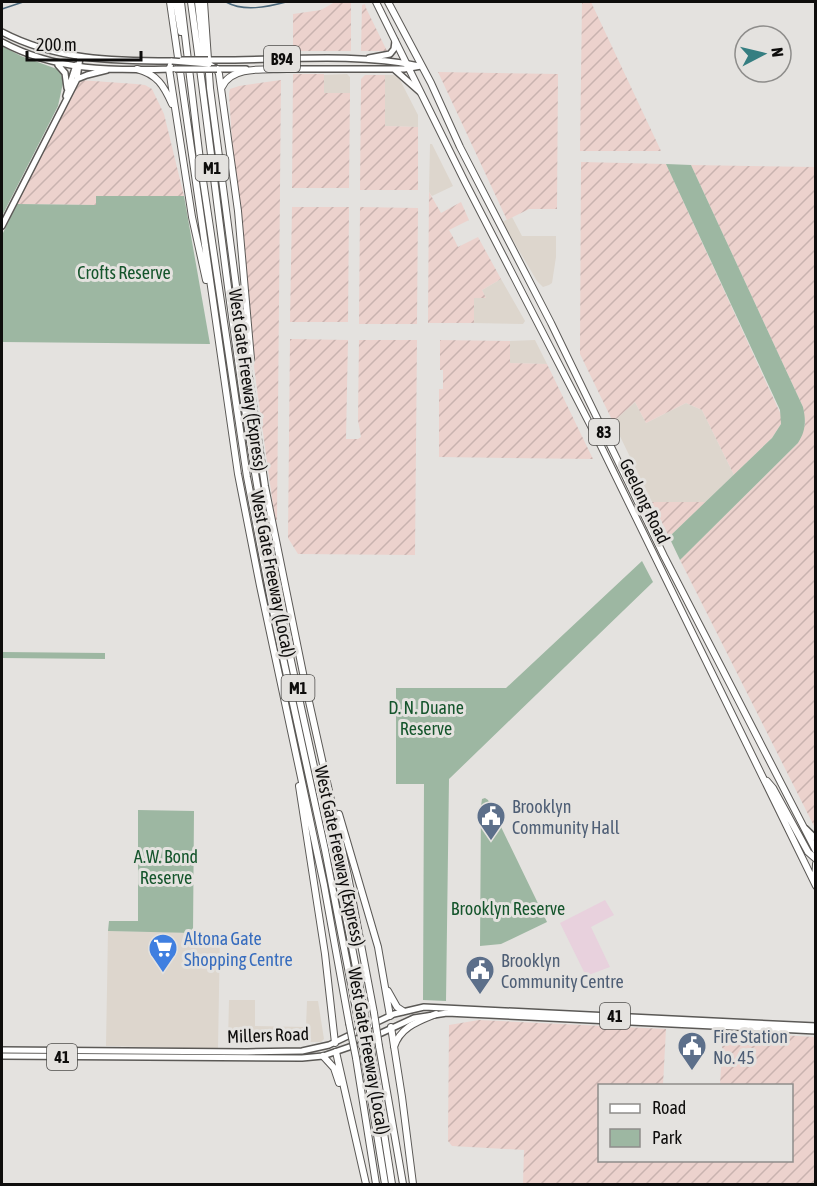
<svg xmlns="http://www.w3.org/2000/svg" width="817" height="1186" font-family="'Asap Condensed',sans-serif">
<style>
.built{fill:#ddd6cd}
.industrial{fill:url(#industrial-furrows)}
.education{fill:#e8d1dd}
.park{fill:#9db7a2}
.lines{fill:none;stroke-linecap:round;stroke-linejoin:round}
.stream{stroke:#4b687b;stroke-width:1.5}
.major-casing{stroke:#5b5956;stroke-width:8}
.highway-casing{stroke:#5b5956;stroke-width:8}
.major{stroke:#fff;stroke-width:5}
.highway{stroke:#fff;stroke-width:6}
.major-bridge-casing{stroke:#5b5956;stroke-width:8;stroke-linecap:butt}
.highway-bridge-casing{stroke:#5b5956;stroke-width:8;stroke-linecap:butt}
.major-bridge{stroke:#fff;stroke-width:5}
.highway-bridge{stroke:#fff;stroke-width:6}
.labels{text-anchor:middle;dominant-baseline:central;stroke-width:6;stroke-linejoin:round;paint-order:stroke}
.shield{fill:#e4e2df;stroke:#4e4d4b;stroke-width:1.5}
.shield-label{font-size:16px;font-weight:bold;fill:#0e0d0c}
.park-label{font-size:18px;fill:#15552c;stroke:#e4e2df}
.street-label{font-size:18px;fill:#0e0d0c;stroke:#e4e2df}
.service-label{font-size:18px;fill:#4e5e75;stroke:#e4e2df;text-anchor:start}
.shop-label{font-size:18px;fill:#366cbe;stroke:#e4e2df;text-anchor:start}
</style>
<defs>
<pattern id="industrial-furrows" width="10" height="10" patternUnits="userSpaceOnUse" patternTransform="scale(1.5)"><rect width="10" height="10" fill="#ecd2cd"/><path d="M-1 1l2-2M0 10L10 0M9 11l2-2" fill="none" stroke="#c9b3af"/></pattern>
</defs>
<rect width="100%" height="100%" fill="#e4e2df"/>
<path class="built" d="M347 74 350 77V93H324V75Z
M385 75H394L399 78 418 115V127L385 126Z
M430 144H432L453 186 432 196 429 192Z
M512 217 522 236H556V257L552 283 549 285 543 287 537 281 502 222Z
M501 279 525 321 523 324 474 323V298H486L482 290Z
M535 340 547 364 510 363V341Z
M635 402 646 423 686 403 702 410 734 475 706 502H652L613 422Z
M108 931 220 933 218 1049 106 1046Z
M229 1000H255V1026L306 1027 307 1001H318L324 1039 321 1042H228Z"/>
<path class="industrial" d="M335 2H351V51H293V14L321 10Z
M582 2H591L661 151H580Z
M365 4 366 8 387 51H361L362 5Z
M438 72 558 74 557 209H529L507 220Z
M293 74H324V93H350L349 188H292Z
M365 75H385V126L418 127V190H360L361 79Z
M79 80 136 84 145 85 152 89 164 114 184 196H97L96 205 17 204Z
M281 80 277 520H275L247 316 236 203 229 94 230 89 239 86Z
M581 162 666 164 782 417 781 424 772 438 734 475 702 410 686 403 646 423 635 402 613 422 580 354Z
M691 165 815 167V828L680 560 798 443 805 424 803 407Z
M429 192 441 213 461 202 469 220 449 230 454 239 458 247 478 237 501 279 482 290 486 298H474V323H428Z
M292 207H349L348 322H290Z
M360 207 418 208 417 324H359Z
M290 339 348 340 346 439H358L361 437 358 420 359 340H417L415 555 298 554 288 538Z
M440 340 510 341V363L547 364 593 459 439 457V389H443V370H440Z
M652 502H706L669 537Z
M479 1020 666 1029 663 1085 600 1086V1160H792V1086L720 1085 723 1032 815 1037V1184H523L524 1150 452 1146 448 1141 449 1025Z"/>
<path class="education" d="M605 900 614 915 591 927 610 967 586 976 560 923Z"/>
<path class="park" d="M2 46 21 56 57 69 61 74 63 83 58 106 2 216Z
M666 164 691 165 803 407C806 420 806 431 798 443L680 560 669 537 772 438 781 424 780 410Z
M96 196H184L210 344 2 342V235L17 204 96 205Z
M642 561 653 582 449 779 446 1001 423 1000 424 784H396V688H506Z
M2 652 105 653V659L2 658Z
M485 798 488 800 547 922 501 944 480 946 481 806 482 799Z
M138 810 194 811 193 933 108 931 109 921H138Z"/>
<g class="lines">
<path class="stream" d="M226 2C244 12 267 7 286 2
M2 9 23 2"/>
<g class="major-casing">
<path id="major" d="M2 32C55 60 113 61 172 61L169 69
M2 42C56 71 112 71 172 69
M369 58 390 54 394 49 395 41
M208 60C278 61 350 52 419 66
M209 64 217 69H246
M58 65 65 73 67 88
M285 69H404L421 66
M395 70 420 92
M77 79 87 75 107 70
M66 96 76 65
M2 226 77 79 80 57
M806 829 816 839
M366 1040 414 1018 447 1013 816 1031
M2 1050 247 1052 302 1051 329 1045 394 1014 424 1007 816 1026
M2 1056 302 1058 323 1056 355 1045"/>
</g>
<g class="highway-casing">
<path id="highway" d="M170 2 238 474 260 586 324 885 349 1023
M176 2 181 32
M181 2 200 160 247 477 275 621 325 850 358 1020
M191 2C213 159 229 317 255 473 285 656 333 834 365 1016
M198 2 204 55
M204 2 210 88 238 301 265 486 306 688 348 876 374 1013
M376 2 465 182 597 438 816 886
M388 2 431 83 460 147 551 323 664 556 816 851
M137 69C157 74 164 86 172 104
M169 69 192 217 206 280
M217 69 219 74 238 211 251 359
M222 87C231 65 267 70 287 69
M767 781 773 788 808 852 816 859
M299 786 325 954 335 1043
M339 814 378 947 390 1016
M815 882 816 864
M388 991 397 1007 403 1011
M391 1027 402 1097 413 1184
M379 1046 403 1184
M394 1047C400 1027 419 1021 436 1014
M371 1050 392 1184
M336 1052 366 1184
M364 1054 385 1184
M323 1056 334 1068 339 1083
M356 1058 376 1184"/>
</g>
<use href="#major" class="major"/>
<use href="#highway" class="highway"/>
<g class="major-bridge-casing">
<path id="major-bridge" d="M182 60H208
M172 61 209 64
M175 69H217"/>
</g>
<g class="highway-bridge-casing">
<path id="highway-bridge" d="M374 1013 379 1046
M365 1016 371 1050
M358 1020 364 1054
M349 1023 356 1058"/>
</g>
<use href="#major-bridge" class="major-bridge"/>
<use href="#highway-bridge" class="highway-bridge"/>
</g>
<defs>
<g id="civic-pin" transform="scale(1.5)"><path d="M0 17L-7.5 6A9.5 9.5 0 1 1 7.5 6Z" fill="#5c6f8a" stroke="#e4e2df"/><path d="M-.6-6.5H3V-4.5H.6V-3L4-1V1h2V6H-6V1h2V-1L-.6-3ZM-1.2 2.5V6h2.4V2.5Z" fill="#fff"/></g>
<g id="supermarket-pin" transform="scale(1.5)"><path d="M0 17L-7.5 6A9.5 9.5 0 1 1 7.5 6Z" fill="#3f7fe0" stroke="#e4e2df"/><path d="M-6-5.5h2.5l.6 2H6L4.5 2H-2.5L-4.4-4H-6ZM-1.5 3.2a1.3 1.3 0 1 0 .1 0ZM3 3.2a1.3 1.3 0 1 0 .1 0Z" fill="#fff"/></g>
</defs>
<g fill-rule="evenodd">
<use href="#civic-pin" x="491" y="816"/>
<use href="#supermarket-pin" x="163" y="948"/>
<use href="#civic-pin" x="480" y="970"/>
<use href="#civic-pin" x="692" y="1046"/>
</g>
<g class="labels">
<g class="shield">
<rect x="264" y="46" width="36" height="26" rx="4.5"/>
<rect x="195.5" y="155" width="33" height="26" rx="4.5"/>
<rect x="589" y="419" width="30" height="26" rx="4.5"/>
<rect x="281.5" y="675" width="33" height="26" rx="4.5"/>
<rect x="600" y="1003" width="30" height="26" rx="4.5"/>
<rect x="47" y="1044" width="30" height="26" rx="4.5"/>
</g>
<g class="shield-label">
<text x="282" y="59">B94</text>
<text x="212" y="168">M1</text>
<text x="604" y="432">83</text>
<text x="298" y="688">M1</text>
<text x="615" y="1016">41</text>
<text x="62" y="1057">41</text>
</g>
<g class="park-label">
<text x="124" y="272">Crofts Reserve</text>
<text x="426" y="707">D. N. Duane<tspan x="426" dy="21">Reserve</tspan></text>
<text x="166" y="856">A.W. Bond<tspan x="166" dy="21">Reserve</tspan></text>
<text x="508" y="908">Brooklyn Reserve</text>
</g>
<g class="street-label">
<text transform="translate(248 380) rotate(82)">West Gate Freeway (Express)</text>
<text transform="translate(645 501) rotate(64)">Geelong Road</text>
<text transform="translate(273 574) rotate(79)">West Gate Freeway (Local)</text>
<text transform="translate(340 856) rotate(78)">West Gate Freeway (Express)</text>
<text transform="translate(268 1035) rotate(-2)">Millers Road</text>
<text transform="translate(369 1051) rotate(80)">West Gate Freeway (Local)</text>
</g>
<g class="service-label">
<text x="512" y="806">Brooklyn<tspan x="512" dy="21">Community Hall</tspan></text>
<text x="501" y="960">Brooklyn<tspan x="501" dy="21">Community Centre</tspan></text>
<text x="713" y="1036">Fire Station<tspan x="713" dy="21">No. 45</tspan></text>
</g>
<g class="shop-label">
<text x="184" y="938">Altona Gate<tspan x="184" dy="21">Shopping Centre</tspan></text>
</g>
</g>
<rect width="817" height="1186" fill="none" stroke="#0e0d0c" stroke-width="6"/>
<rect x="598" y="1084" width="195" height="78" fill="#e4e2df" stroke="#8e8d8b" stroke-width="1.5"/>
<rect x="610" y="1104" width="30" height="9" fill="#ffffff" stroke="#8e8d8b" stroke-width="1.5"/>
<text x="652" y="1114" font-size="18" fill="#0e0d0c">Road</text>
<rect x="610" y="1129" width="30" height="18" fill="#9db7a2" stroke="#8e8d8b" stroke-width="1.5"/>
<text x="652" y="1144" font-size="18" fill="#0e0d0c">Park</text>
<g transform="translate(763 54) rotate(83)"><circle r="28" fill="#e4e2df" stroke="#8e8d8b" stroke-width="1.5"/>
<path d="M0-4.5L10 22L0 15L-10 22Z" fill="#357e81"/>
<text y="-9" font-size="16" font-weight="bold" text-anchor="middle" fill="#0e0d0c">N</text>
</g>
<path d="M27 51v9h114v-9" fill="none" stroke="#0e0d0c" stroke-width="3"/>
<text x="36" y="51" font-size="18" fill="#0e0d0c" stroke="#e4e2df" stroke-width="4.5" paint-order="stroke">200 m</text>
</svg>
